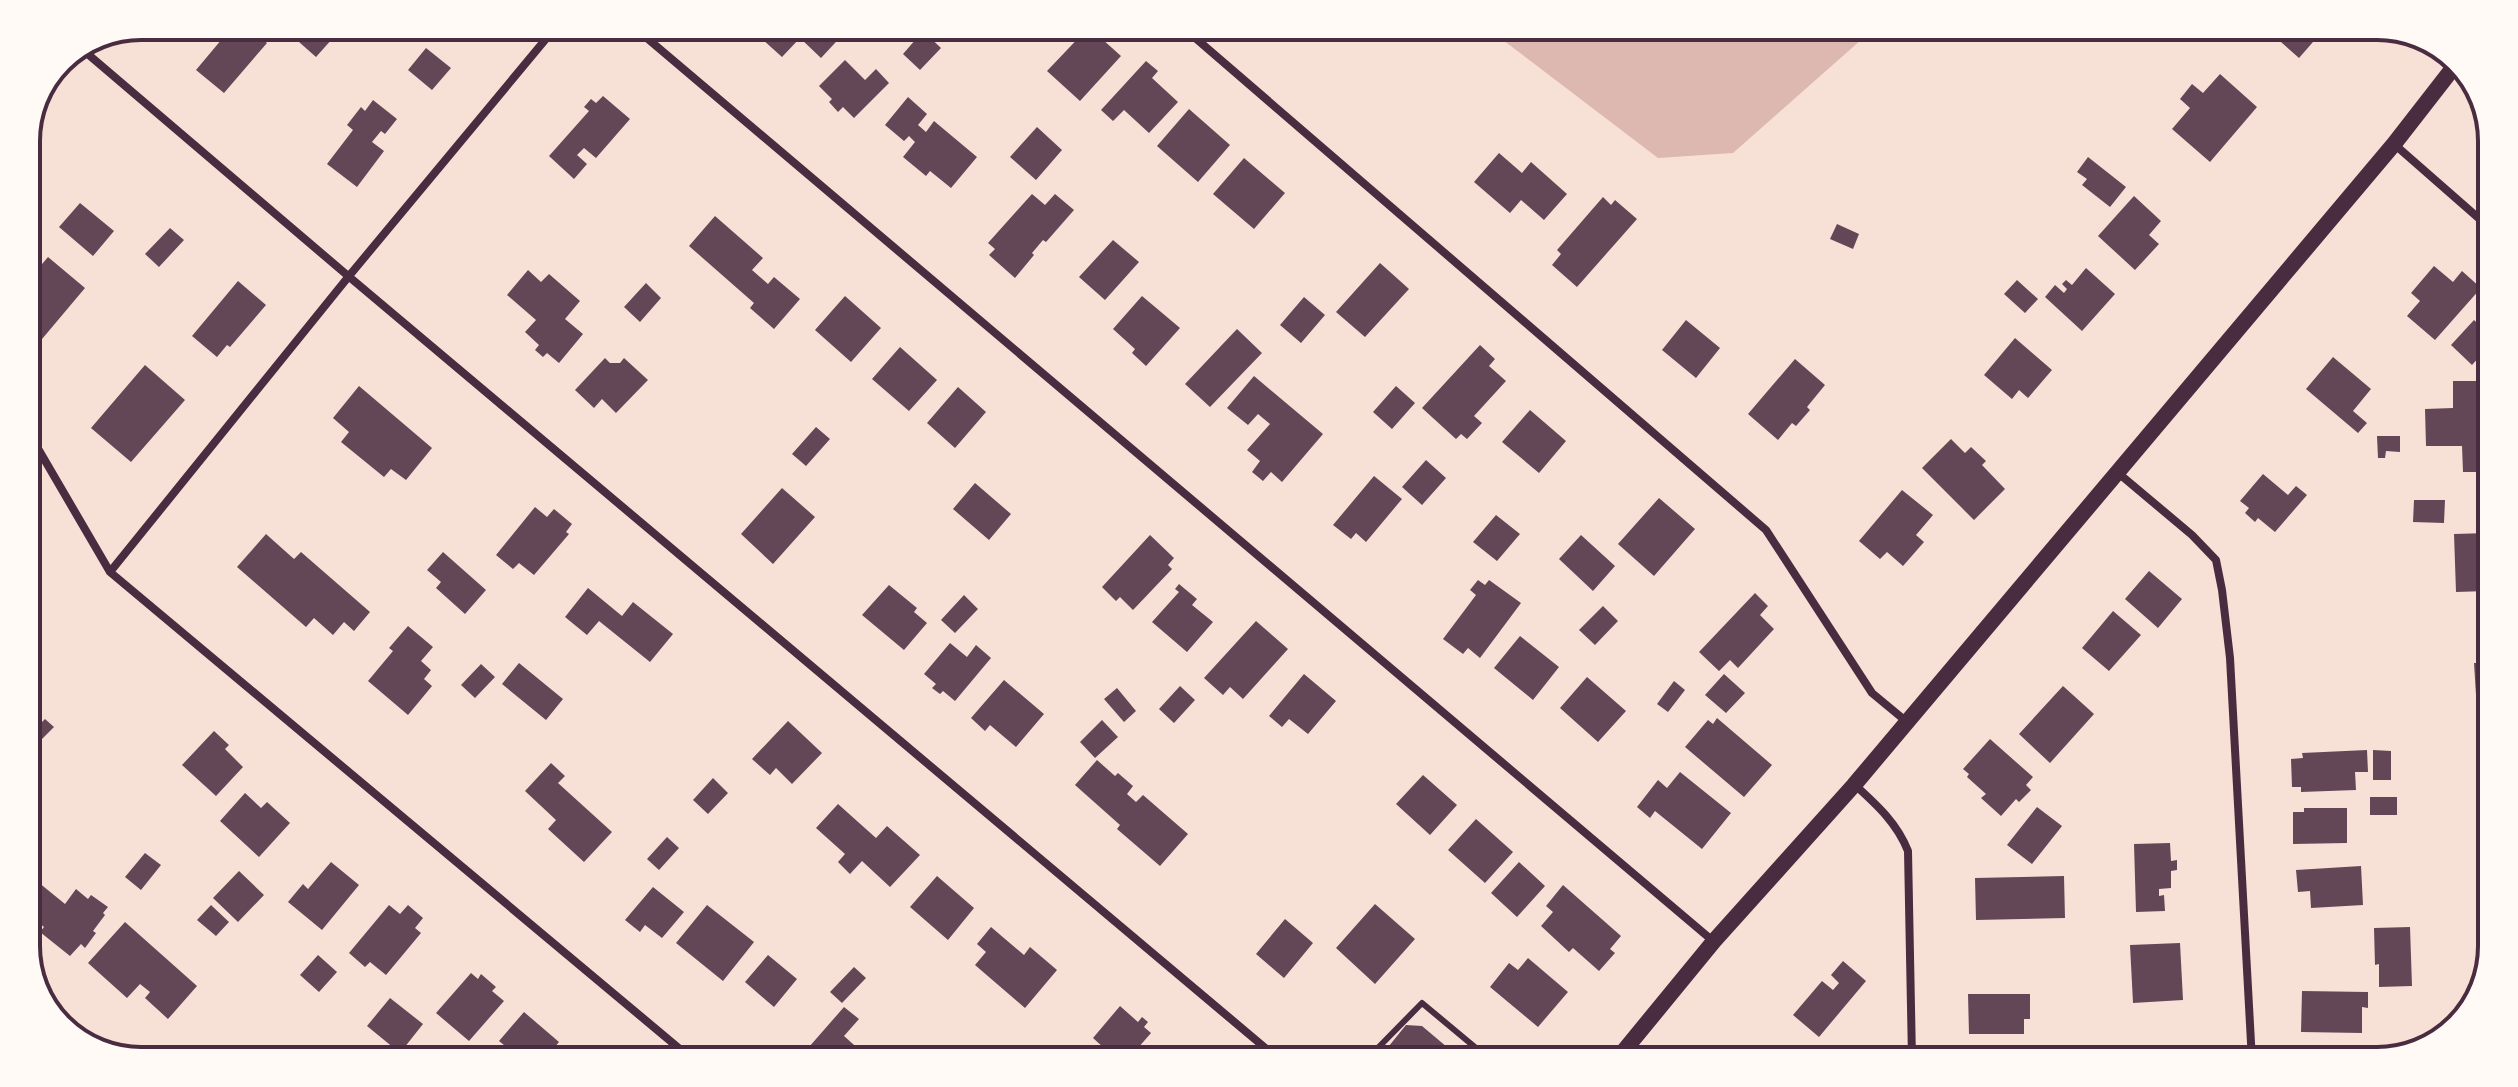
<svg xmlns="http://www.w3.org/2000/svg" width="2518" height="1087" font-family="Lora,serif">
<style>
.water{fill:#dcb8b0}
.building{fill:#644757}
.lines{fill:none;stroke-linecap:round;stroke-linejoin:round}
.service{stroke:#4a2c40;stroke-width:6}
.minor{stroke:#4a2c40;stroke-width:8}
.secondary{stroke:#4a2c40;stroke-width:16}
.rim{fill:none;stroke:#4a2c40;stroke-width:4}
</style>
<rect width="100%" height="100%" fill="#f7e1d7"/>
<path class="water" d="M1467 31 1870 32 1733 153 1658 158 1495 34Z"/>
<path class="building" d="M232 27 244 37 251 29 267 43 224 93 196 70Z
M282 27H338L341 29 316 57Z
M459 27H487L475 41Z
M755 28 848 29 821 58 800 38 782 57 753 31Z
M1086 30H1092L1121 56 1080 101 1047 71Z
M923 31 941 48 920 70 903 54Z
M2272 34H2320L2299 58Z
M426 48 451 68 432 90 408 70Z
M845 60 865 80 876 69 889 83 854 118 843 107 838 112 829 102 832 99 819 86Z
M1146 61 1158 71 1152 78 1178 102 1149 133 1124 110 1113 121 1101 110Z
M2220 74 2257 107 2210 162 2172 129 2190 108 2180 99 2192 84 2203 93Z
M603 96 630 119 596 158 584 148 577 155 587 164 574 179 549 156 589 111 584 107 591 99 596 103Z
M908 97 927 114 918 125 926 132 934 121 977 157 951 188 930 171 926 176 903 157 915 142 909 136 904 141 885 125Z
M373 100 397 119 385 134 381 131 372 142 384 151 357 187 327 164 353 130 347 125 361 107 365 111Z
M1189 109 1230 145 1198 182 1157 146Z
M1037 127 1062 150 1036 180 1010 157Z
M1499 153 1522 173 1531 162 1567 194 1544 220 1521 200 1510 213 1474 182Z
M2088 157 2126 187 2110 207 2082 185 2087 179 2077 172Z
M1244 158 1285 193 1254 229 1213 194Z
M1032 194 1045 205 1055 194 1074 210 1046 242 1043 240 1032 253 1034 255 1015 278 989 255 995 249 988 243Z
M2134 196 2161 221 2149 235 2159 244 2135 270 2098 236Z
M1603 197 1611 205 1615 200 1637 219 1577 287 1552 265 1561 254 1557 250Z
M80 203 114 231 93 256 59 227Z
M715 216 763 258 752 270 768 284 774 277 800 299 774 329 750 308 754 303 689 246Z
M1837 224 1859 234 1853 249 1830 239Z
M170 228 184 240 159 267 145 254Z
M1113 240 1139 262 1105 300 1079 277Z
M48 257 85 288 37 345 26 336V283Z
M1380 263 1409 289 1365 337 1336 312Z
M2434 266 2453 282 2462 271 2481 288 2435 340 2407 316 2420 301 2411 293Z
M2086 268 2115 294 2082 331 2045 297 2055 285 2064 293 2067 289 2062 284 2066 280 2072 285Z
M528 270 541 282 549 274 580 301 565 319 583 334 559 363 547 353 543 357 535 350 539 345 525 332 536 320 507 295Z
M2017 280 2038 299 2025 313 2004 294Z
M238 281 266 305 230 347 227 345 217 357 192 336Z
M646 283 661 298 640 322 624 307Z
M845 296 881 328 851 362 815 330Z
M1142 296 1180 328 1146 366 1132 353 1135 349 1113 329Z
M1304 297 1325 315 1301 343 1280 325Z
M1686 320 1720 348 1696 378 1662 350Z
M2474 320 2490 335V345L2472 365 2451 345Z
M1237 329 1262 353 1210 407 1185 384Z
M2015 338 2052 370 2028 398 2019 390 2012 399 1984 375Z
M1480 345 1495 359 1489 366 1506 381 1474 416 1482 423 1467 439 1461 434 1456 439 1422 408Z
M900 347 937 380 909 411 872 379Z
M2333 357 2371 389 2353 411 2367 423 2358 433 2306 389Z
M605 358 610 363H620L624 358 648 380 616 413 602 399 594 408 575 390Z
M1795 359 1825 385 1807 407 1810 410 1796 426 1792 423 1778 440 1748 414Z
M145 365 185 400 131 462 91 428Z
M1254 376 1323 434 1282 482 1271 472 1263 481 1252 472 1260 461 1247 450 1270 424 1258 414 1248 425 1227 408Z
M2453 381H2489L2488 472H2463L2462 446H2426L2425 409 2453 408Z
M359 386 432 448 406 480 391 469 384 477 341 442 349 432 333 418Z
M1396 386 1415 403 1392 429 1373 412Z
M958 387 986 412 955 448 927 423Z
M1530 410 1566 441 1539 473 1502 442Z
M816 427 830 439 806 466 792 454Z
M2377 436H2400V452L2386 451 2385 458H2378Z
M1951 439 1965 453 1971 447 1986 461 1982 465 2005 489 1974 520 1922 468Z
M1426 460 1446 478 1422 505 1402 487Z
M2263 474 2288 495 2296 486 2307 495 2275 532 2258 518 2255 522 2245 513 2249 508 2240 501Z
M1374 476 1402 499 1366 542 1356 533 1351 539 1333 525Z
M975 483 1011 514 989 540 953 509Z
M782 488 815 517 773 564 741 534Z
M1902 490 1933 515 1916 535 1924 542 1903 566 1887 552 1880 559 1859 541Z
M1659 498 1695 529 1654 576 1618 544Z
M2414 500H2445L2444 523 2413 522Z
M535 507 547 517 554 509 572 524 566 532 569 534 534 575 519 563 513 569 496 555Z
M1496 515 1520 534 1497 561 1473 542Z
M2488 533 2487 591 2456 592 2454 534Z
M266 534 294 559 301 552 370 612 354 631 344 622 333 635 314 618 306 627 237 567Z
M1150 535 1174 558 1168 565 1172 569 1133 610 1120 597 1116 601 1102 587Z
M1581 535 1615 566 1593 591 1559 559Z
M443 552 486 590 465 614 436 588 441 582 427 570Z
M2149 571 2182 599 2158 628 2125 599Z
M1478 580 1485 585 1489 580 1521 603 1480 658 1468 648 1463 654 1443 639 1476 595 1470 590Z
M1179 584 1197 599 1192 605 1213 622 1187 652 1152 622 1179 592 1175 589Z
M889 585 917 608 914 612 927 623 904 650 862 615Z
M588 588 622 616 633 602 673 634 650 662 599 621 587 635 565 617Z
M1755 593 1768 606 1760 615 1774 629 1738 668 1730 660 1719 671 1699 652Z
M964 595 978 609 955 633 941 620Z
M1603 606 1618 621 1595 645 1579 630Z
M2113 611 2141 635 2109 671 2082 648Z
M1256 621 1288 649 1243 699 1230 687 1223 695 1204 678Z
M408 626 433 647 421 661 431 670 424 679 432 686 408 715 368 681 393 651 389 648Z
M1520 636 1559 667 1533 700 1494 668Z
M950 643 967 657 976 645 991 658 955 701 943 691 940 694 932 688 936 684 924 674Z
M2479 649H2487L2486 711H2477L2474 663H2480Z
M519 663 563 699 546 720 502 684Z
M481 664 495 677 475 698 461 685Z
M1304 674 1336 701 1308 734 1289 719 1282 727 1269 716Z
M1724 674 1745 693 1726 713 1705 695Z
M1587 677 1626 711 1598 742 1560 708Z
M1004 680 1044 714 1016 747 990 725 985 731 971 718Z
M1674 681 1685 690 1668 712 1657 704Z
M1180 686 1195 700 1174 723 1159 709Z
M2063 686 2094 714 2050 763 2019 734Z
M1117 688 1136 711 1124 722 1104 699Z
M1717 718 1772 765 1744 797 1685 747 1708 720 1713 724Z
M45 719 54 727 34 747 26 738Z
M1102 720 1118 737 1095 758 1080 742Z
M788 721 822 753 792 784 776 768 770 775 752 759Z
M214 731 229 745 225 749 243 767 216 796 182 765Z
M1990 739 2033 777 2026 785 2031 790 2019 802 2016 799 2001 816 1981 798 1986 794 1967 777 1969 774 1963 769Z
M2367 750 2368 772H2355L2356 790 2301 792V787H2292L2291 759 2303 758 2302 753Z
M2373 750 2391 751V780H2373Z
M2486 750 2485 803H2480L2479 781H2483L2482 767 2478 768 2477 751Z
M1097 760 1115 776 1118 773 1133 786 1127 794 1136 802 1143 795 1188 834 1160 866 1117 829 1120 825 1075 785Z
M551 763 565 776 558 783 612 832 584 862 548 829 556 820 525 791Z
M1680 772 1731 813 1702 849 1655 811 1650 818 1637 807 1658 780 1667 788Z
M1423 775 1457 805 1430 835 1396 804Z
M713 778 728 793 708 814 693 800Z
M245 793 261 808 267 802 290 823 259 857 220 821Z
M2370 797H2397V815H2370Z
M838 804 876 838 887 826 920 855 890 887 862 861 850 874 838 862 845 854 816 828Z
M2037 807 2062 826 2032 864 2007 845Z
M2304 808H2347V843L2293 844V812H2304Z
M1476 819 1513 852 1485 883 1448 850Z
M667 837 679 848 659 870 647 859Z
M2170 843 2171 861 2177 860V870L2171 871V888L2159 889V896L2164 895 2165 911 2136 912 2134 844Z
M145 853 161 865 141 890 125 877Z
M331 862 359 885 322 930 288 902 303 884 308 889Z
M1519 862 1545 886 1517 917 1491 893Z
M2361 866 2363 905 2311 908 2310 891 2298 892 2296 870Z
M239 871 264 895 238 922 213 898Z
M937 876 974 908 948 940 910 907Z
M2064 876 2065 918 1976 920 1975 878Z
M38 882 65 904 76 889 88 899 91 895 108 907 103 913 105 915 93 931 96 933 85 948 81 944 70 956 40 932 44 927 26 912V896Z
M1563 885 1621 936 1610 949 1615 953 1599 971 1573 948 1569 952 1541 926 1553 912 1546 906Z
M653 887 684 912 662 938 645 925 640 932 625 920Z
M1375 904 1415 939 1375 984 1336 948Z
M211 905 229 922 216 936 197 920Z
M389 905 400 914 408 905 423 918 415 928 421 933 386 975 370 962 365 967 349 953Z
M707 905 754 942 723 981 676 943Z
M1285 919 1313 943 1284 978 1256 954Z
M125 922 197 986 168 1019 145 998 150 992 140 984 127 998 88 963Z
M991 927 1024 955 1030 947 1057 970 1025 1008 975 965 986 952 977 944Z
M2410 927 2412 986 2379 987V964L2375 965 2374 928Z
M2180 943 2183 1000 2133 1003 2130 945Z
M318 955 337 972 319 992 300 975Z
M768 955 797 979 774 1007 745 982Z
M1528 958 1568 992 1538 1027 1490 987 1509 963 1518 970Z
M1843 961 1866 981 1819 1037 1793 1015 1822 981 1833 990 1839 983 1831 975Z
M854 967 866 978 842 1003 830 992Z
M471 973 478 979 481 974 496 987 492 991 504 1001 469 1041 436 1013Z
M2302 991 2368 992V1008L2362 1007V1033L2301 1032Z
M1968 994H2030V1019H2024V1034H1969Z
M390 998 423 1024 400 1053 367 1026Z
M1120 1006 1138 1022 1142 1017 1148 1022 1144 1027 1151 1033 1131 1056H1097L1104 1048 1093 1038Z
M844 1007 859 1019 844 1036 863 1053 861 1055H802Z
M524 1012 559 1042 549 1054H515L499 1041Z
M1406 1025 1422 1026 1460 1058 1380 1057Z"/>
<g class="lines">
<path class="service" d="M1369 1057 1422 1003 1488 1058"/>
<path class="minor" d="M635 28 1713 941
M1186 30 1766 530 1872 693 1907 722
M83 50 347 275 1276 1057
M2394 144 2491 229
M26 428 110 572 687 1055
M2117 472 2192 535 2216 560 2222 590 2230 658 2252 1061
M110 572 349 276 555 28
M1855 785C1877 805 1897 823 1908 851L1912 1059
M49 1014 71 1033"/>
<path class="secondary" d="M1618 1058 1714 941 1854 785 2394 144 2457 63"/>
</g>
<path d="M0 0H2518V1087H0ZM141 40H2377A101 101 0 0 1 2478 141V946A101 101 0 0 1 2377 1047H141A101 101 0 0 1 40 946V141A101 101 0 0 1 141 40Z" fill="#fffaf5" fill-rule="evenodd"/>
<path class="rim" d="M141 40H2377A101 101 0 0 1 2478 141V946A101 101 0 0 1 2377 1047H141A101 101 0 0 1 40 946V141A101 101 0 0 1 141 40Z"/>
</svg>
